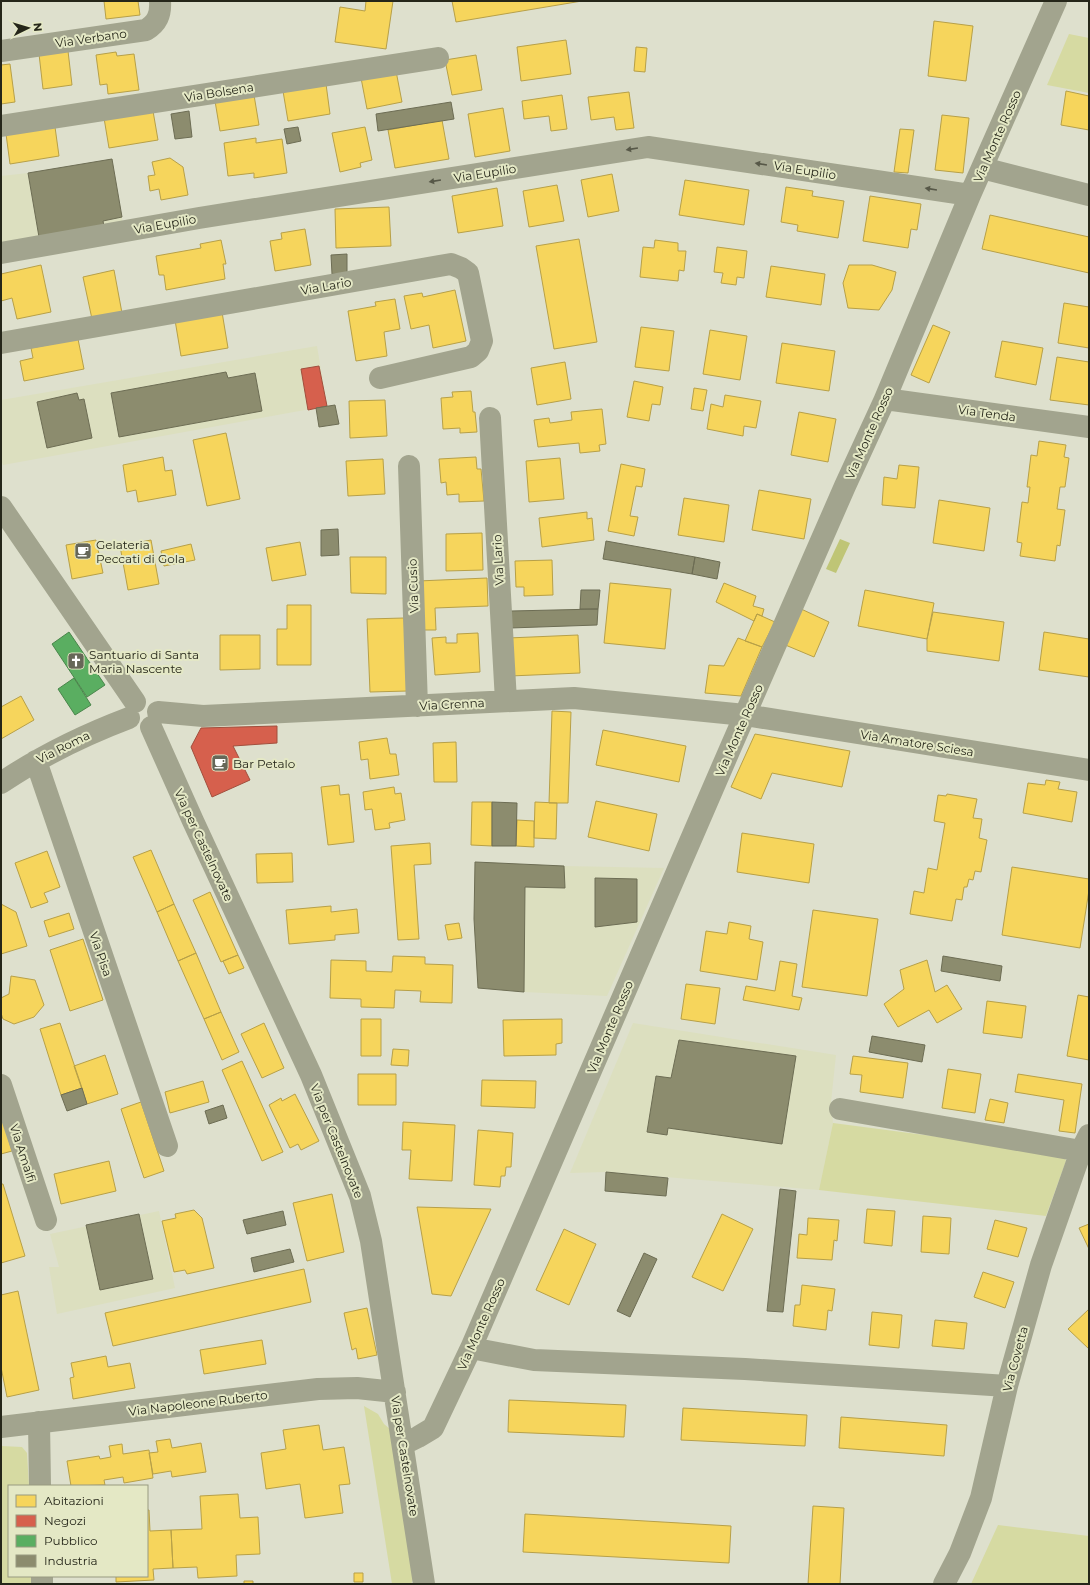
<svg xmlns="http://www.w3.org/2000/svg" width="1090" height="1585" font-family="Montserrat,sans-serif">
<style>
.built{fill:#dcdfbf}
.green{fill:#d6daa2}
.water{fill:#bfc576}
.homes{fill:#f6d55c;stroke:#b7a048}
.shops{fill:#d6604d;stroke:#a14f3d}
.public{fill:#5aae61;stroke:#4a854b}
.industry{fill:#8c8c6e;stroke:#6d6d54}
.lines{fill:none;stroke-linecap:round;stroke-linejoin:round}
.minor{stroke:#a2a48e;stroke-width:22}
.oneway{fill:#575848}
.labels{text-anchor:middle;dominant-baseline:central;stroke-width:4;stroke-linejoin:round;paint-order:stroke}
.street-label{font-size:12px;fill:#252619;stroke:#e4e8c5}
.poi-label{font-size:12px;fill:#252619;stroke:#e4e8c5;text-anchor:start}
</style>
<rect width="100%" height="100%" fill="#dee0cd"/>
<path class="built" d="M112 159 123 224 1 243V176L28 173Z
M317 346 327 406 3 465 1 460V400Z
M475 862 564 866 664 868 607 996 524 992 478 988 474 919Z
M633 1023 836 1055 831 1102 833 1123 819 1190 606 1172 570 1173Z
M159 1211 175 1288 57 1314 49 1267H59L50 1234Z"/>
<path class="green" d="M1069 34 1089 38V93L1047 85Z
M833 1123 1063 1153 1066 1161 1046 1216 819 1190Z
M364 1406 378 1414 384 1424 390 1429 413 1580 411 1584H392Z
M1 1446 22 1447 27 1453 29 1486H9V1576H32V1584H1Z
M998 1525 1089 1536V1584H971Z"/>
<path class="water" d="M840 539 850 543 836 573 826 569Z"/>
<path class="homes" d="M104 1H138L140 15 106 19Z
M366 1H393L386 49 335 42 340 7 365 11Z
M452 1H582L456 22Z
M934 21 973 26 966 81 928 76Z
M566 40 571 74 521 81 517 47Z
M636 47 647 48 645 72 634 71Z
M68 51 72 85 43 89 39 54Z
M116 52 117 56 134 54 139 90 108 94 107 84 100 85 96 55Z
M476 55 482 90 452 95 445 60Z
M10 64 15 102 1 104V65Z
M396 71 402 102 367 109 361 78Z
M326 84 330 114 288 121 283 91Z
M1066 91 1089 96V130L1061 125Z
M629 92 634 128 616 130 614 117 591 120 588 97Z
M254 95 259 125 220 131 215 101Z
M562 95 567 129 551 131 549 116 524 119 522 101Z
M503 108 510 151 475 157 468 114Z
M153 111 158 140 109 148 104 118Z
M942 115 969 118 963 173 935 170Z
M442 120 449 159 395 168 388 130Z
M55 127 59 156 10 164 6 134Z
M365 127 372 160 360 163 361 167 340 172 332 133Z
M900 129 914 130 908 173 894 172Z
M256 138V143L282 139 287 173 254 178V173L228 176 224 143Z
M170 158 183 167 188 195 161 200 159 189 150 191 148 176 155 175 152 162Z
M612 174 619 211 588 217 581 180Z
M685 180 749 190 744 225 679 215Z
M557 185 564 221 529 227 523 191Z
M786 187 813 191 812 196 844 201 838 238 797 231 798 225 781 222Z
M497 188 503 226 458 233 452 196Z
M870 196 921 204 917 230 911 229 908 248 863 241Z
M389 207 391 246 336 248 335 209Z
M990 215 1089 237V273L982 249Z
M305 229 311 265 275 271 270 241 282 239 281 233Z
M579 239 597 342 554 349 536 246Z
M221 240 226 264H223L225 279 166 290 164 275H159L156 256 201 248 200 244Z
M655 240 678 243V251H686L684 271 679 270 678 281 640 277 643 247 654 248Z
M717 247 747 251 744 278 737 277 736 285 721 283 723 273 714 272Z
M41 265 51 312 17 319 12 298 1 301V274Z
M849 265H872L896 272 892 290 879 310 848 308 843 283Z
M771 266 825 274 821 305 766 297Z
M114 270 122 313 92 319 83 277Z
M455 290 466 341 433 348 429 325 411 329 404 296 422 293 423 297Z
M395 299 400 329 384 332 387 356 356 361 348 311 376 306 375 302Z
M1064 303 1089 307V348L1058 343Z
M222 312 228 348 181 356 175 320Z
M933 325 950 332 929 383 911 375Z
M641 327 674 331 669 371 635 367Z
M710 330 747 336 740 380 703 374Z
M78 339 84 369 24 381 20 361 33 358 31 348Z
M1002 341 1043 348 1036 385 995 377Z
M782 343 835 351 829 391 776 383Z
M1057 357 1089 362V405L1050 400Z
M565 362 571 399 537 405 531 368Z
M634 381 663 387 660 405 652 404 649 421 627 417Z
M694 388 707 390 703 411 691 409Z
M471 391 473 412H475L477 432 460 433V428L443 429 441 398 453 397 452 392Z
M725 395 761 401 756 428 744 426 743 436 707 429 711 404 723 407Z
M385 400 387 436 350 438 349 401Z
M602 409 606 444 599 445 600 451 580 453 579 443 538 447 534 420 549 418 550 423 572 420 571 412Z
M799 412 836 419 828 462 791 455Z
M226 433 240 499 207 506 193 440Z
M1039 441 1066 445 1064 457 1069 458 1065 487H1060L1057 509 1065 510 1060 546 1057 545 1055 561 1020 556 1022 543 1017 542 1022 502 1028 503 1030 487H1027L1031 455 1037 456Z
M163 457 165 471 172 470 176 495 138 502 136 490 127 492 123 465Z
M476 457 477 469H481L484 501 459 502V494L447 495 446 482 441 483 439 459Z
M560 458 564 499 529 502 526 461Z
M383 459 385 494 348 496 346 461Z
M621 464 645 469 642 487 636 486 630 516 638 517 634 536 608 531Z
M899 465 919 467 915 508 882 505 884 477 897 479Z
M759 490 811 499 804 539 752 530Z
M684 498 729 505 724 542 678 535Z
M939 500 990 508 984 551 933 543Z
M587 512V519L592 518 594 540 542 547 539 518Z
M482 533 483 570 446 571V534Z
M96 540 103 573 72 579 66 545Z
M151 540 159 584 128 590 120 546Z
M300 542 306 575 272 581 266 548Z
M191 544 195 560 164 566 161 551Z
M350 557H386V594L351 593Z
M552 560 553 595 524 596V587H516L515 561Z
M487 578 488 606 435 608 436 630H420L418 581Z
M610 583 671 589 665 649 604 643Z
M724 583 756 596 753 606 764 609 762 616 757 614 754 621 716 602Z
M865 590 934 603 927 639 858 626Z
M287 605H311V665H277V629H287Z
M799 608 829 622 814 657 783 644Z
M933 612 1004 622 999 661 927 651V639Z
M757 614 775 622 762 647 745 641Z
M404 618 408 691 370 692 367 619Z
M1044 632 1089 639V677L1039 670Z
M478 633 480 672 435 675 432 638 446 637V643H457V634Z
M220 635H260V669L220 670Z
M578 635 580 673 510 676 508 638Z
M738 638 762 647 741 696 705 693 709 665 724 666Z
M21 696 34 720 1 739V707Z
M552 711 571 712 568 803H549Z
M603 730 686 746 679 782 596 765Z
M755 734 850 751 842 787 772 773 761 799 731 787Z
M387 738 390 754H396L399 775 370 779 368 759 361 760 359 742Z
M456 742 457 782H434L433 743Z
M1046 780 1060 782 1058 789 1077 792 1072 822 1023 813 1028 783 1045 785Z
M339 785 340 795 349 794 354 842 328 845 321 787Z
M394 787 395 794 401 793 405 820 389 823 390 828 375 830 372 809 365 810 363 792Z
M947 794 977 799 973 818 982 819 979 838 987 840 981 872 975 871 973 880 969 879 967 887H964L962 900 956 899 952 921 910 914 914 891 924 893 928 868 937 870 945 823 934 821 938 795 946 796Z
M596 801 657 814 649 851 588 837Z
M472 802H492V846L471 845Z
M535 802 557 803 556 839 534 838Z
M517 820 534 821V847L516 846Z
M742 833 814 844 809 883 737 872Z
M430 843 431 864 414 865 419 939 398 940 391 846Z
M151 850 174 904 157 912 133 857Z
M47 851 60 887 44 893 48 902 31 908 15 863Z
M292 853 293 882 257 883 256 854Z
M1012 867 1089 879V890L1080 948 1002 935Z
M210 892 238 955 221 962 193 900Z
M1 904 16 912 27 946 1 954Z
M174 904 196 953 178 961 157 912Z
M331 906V912L357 909 359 933 335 935V940L289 944 286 910Z
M813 910 878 919 867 996 802 987Z
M69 913 74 929 49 937 44 921Z
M729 922 751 926 749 939 763 942 757 980 700 971 706 931 727 934Z
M459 923 462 938 448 940 445 925Z
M83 939 103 1000 70 1011 50 950Z
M196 953 221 1012 204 1019 178 961Z
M238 955 244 968 229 974 223 961Z
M393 956 425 957V964L453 965 452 1003 420 1002 421 991 395 990 394 1008 361 1007V999L330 998 331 960 366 961V971L392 972Z
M927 960 935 992 947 985 962 1009 937 1023 929 1010 898 1027 884 1004 904 989 900 970Z
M780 961 797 964 792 996 802 998 799 1010 743 1000 746 986 775 991Z
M11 976 35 980 44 1005 34 1017 14 1024 3 1019 1 1013V998L9 994Z
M686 984 720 988 715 1024 681 1019Z
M1078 995 1089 997V1060L1067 1056Z
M987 1001 1026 1006 1022 1038 983 1033Z
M221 1012 239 1052 222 1060 204 1019Z
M361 1019H381V1056H361Z
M562 1019V1043L556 1044V1055L504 1056 503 1020Z
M60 1023 82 1088 61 1095 40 1029Z
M264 1023 284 1068 262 1078 241 1034Z
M393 1049 409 1050 408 1066 391 1065Z
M105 1055 118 1094 87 1104 74 1066Z
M853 1056 908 1063 903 1098 860 1092 862 1075 850 1074Z
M242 1061 283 1152 262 1161 222 1070Z
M948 1069 981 1074 975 1113 942 1108Z
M358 1074H396V1105H358Z
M1018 1074 1082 1084 1075 1133 1059 1131 1064 1100 1015 1092Z
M482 1080 536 1081 535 1108 481 1106Z
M203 1081 209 1102 170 1113 165 1092Z
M295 1094 319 1141 301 1150 298 1144 290 1148 269 1105 281 1098 282 1101Z
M990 1099 1008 1103 1004 1123 985 1120Z
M141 1102 164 1171 144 1178 121 1109Z
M1 1113 12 1151 1 1154Z
M403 1122 455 1125 452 1181 409 1179 411 1150H402Z
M478 1130 513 1133 511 1167H506L505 1176H501L500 1187 474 1185Z
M109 1161 116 1191 61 1204 54 1174Z
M1 1184H3L25 1256 1 1263Z
M332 1194 344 1252 307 1261 293 1203Z
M417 1207 491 1209 451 1296 432 1294Z
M867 1209 895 1211 892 1246 864 1243Z
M194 1210 202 1218 214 1268 187 1274 185 1270 174 1272 162 1221 176 1218 175 1214Z
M722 1214 753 1229 723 1291 692 1277Z
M923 1216 951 1218 949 1254 921 1252Z
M808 1218 839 1220 837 1241 834 1240 832 1260 797 1258 799 1234 807 1235Z
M995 1220 1027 1228 1018 1257 987 1249Z
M1089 1224V1249L1079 1228Z
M564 1229 596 1244 569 1305 536 1290Z
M304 1269 311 1302 113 1346 105 1313Z
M983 1272 1014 1282 1005 1308 974 1297Z
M802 1285 835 1289 832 1311 828 1310 826 1330 793 1326 795 1305H800Z
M18 1291 39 1390 7 1397 1 1367V1295Z
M367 1308 377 1355 358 1359 356 1348 352 1350 344 1313Z
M1089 1309V1349L1068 1329Z
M872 1312 902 1315 899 1348 869 1345Z
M935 1320 967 1323 964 1349 932 1346Z
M262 1340 266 1364 204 1374 200 1350Z
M106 1356 108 1367 130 1363 135 1388 73 1399 70 1378 74 1377 71 1363Z
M509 1400 626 1405 624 1437 508 1432Z
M683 1408 807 1415 805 1446 681 1440Z
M841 1417 947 1425 944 1456 839 1448Z
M319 1425 323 1450 344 1447 350 1484 339 1485 343 1513 305 1518 300 1484 266 1489 261 1453 286 1449 283 1430Z
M170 1439 172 1448 201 1443 206 1472 172 1477 171 1471 153 1474 149 1453 158 1452 156 1441Z
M122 1444 123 1454 149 1450 153 1478 124 1483 123 1477 104 1480 105 1485 71 1486 67 1461 99 1456 100 1459 111 1457 109 1446Z
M238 1494 240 1518 258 1517 260 1554 236 1555 237 1576 198 1578 197 1567 173 1568 171 1530 202 1529 200 1496Z
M813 1506 844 1508 840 1584H808Z
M147 1510H149L150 1531 171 1530 173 1568 153 1569 154 1580 116 1582V1576H147Z
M525 1514 731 1526 729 1563 523 1552Z
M354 1573H363V1582H354Z
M244 1581H253V1584H244Z"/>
<path class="shops" d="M319 366 327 406 308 410 301 369Z
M277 726V743L233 746 250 780 212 797 191 747 201 728Z"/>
<path class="public" d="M69 632 105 685 87 697 52 644Z
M74 678 91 705 75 715 58 689Z"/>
<path class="industry" d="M451 102 454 119 378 131 376 114Z
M189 111 192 137 175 139 171 114Z
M298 127 301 141 287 144 284 129Z
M112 159 122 217 103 221 104 226 39 237 28 173Z
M347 254V274H332L331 255Z
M226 372 228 378 255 373 262 411 119 437 111 393Z
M77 393 79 400 84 399 92 438 47 448 37 402Z
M335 405 339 424 319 427 316 408Z
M338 529 339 555 321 556V530Z
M606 541 695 557 692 574 603 559Z
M695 557 720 562 717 579 692 574Z
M581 590H600L598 609H580Z
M598 609 597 625 510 628 511 611Z
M492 802 517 803 516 846H492Z
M475 862 564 866 565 888 525 887 524 992 478 988 474 919Z
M595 878 637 879V922L595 927Z
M943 956 1002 966 1000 981 941 971Z
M872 1036 925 1045 922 1062 869 1052Z
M679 1040 796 1056 782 1144 668 1128 667 1135 647 1132 656 1076 671 1078Z
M82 1088 87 1104 67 1111 61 1095Z
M223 1105 227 1118 209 1124 205 1111Z
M606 1172 668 1178 666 1196 605 1191Z
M780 1189 796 1191 783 1312 767 1311Z
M283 1211 286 1225 247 1234 243 1220Z
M139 1214 153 1279 100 1290 86 1225Z
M290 1249 294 1262 254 1272 251 1258Z
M644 1253 657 1259 630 1317 617 1311Z"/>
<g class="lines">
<path class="minor" d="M1 51 146 30C157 23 161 15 160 1
M1 126 438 58
M982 168 1089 195
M1 253 199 218 648 147 970 195
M1 343 451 264 461 268 468 273 482 341 478 351 471 357 380 378
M885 399 1089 427
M490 418 506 701
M409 466 417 706
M1 507 135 702
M158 712 203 716 574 698 745 715 1089 770
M151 727 193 821 311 1075 360 1196 371 1241 424 1584
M36 761 167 1146
M1 783C41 756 84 735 129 718
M1 1085 46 1220
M840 1109 1081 1151
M471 1348 534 1360 745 1369 1007 1386
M39 1422 40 1486
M1 1427 318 1389 357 1388 395 1392
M404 1444 418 1437 433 1428 471 1348 730 749 845 486 885 399 970 195 1056 1
M42 1576V1584
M944 1584 960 1553 981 1498 1007 1386 1041 1265 1081 1151 1089 1135"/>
</g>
<defs><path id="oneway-solid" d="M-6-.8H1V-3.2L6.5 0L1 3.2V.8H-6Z"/></defs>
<g class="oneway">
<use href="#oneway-solid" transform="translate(632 149) rotate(171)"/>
<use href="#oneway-solid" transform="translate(761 164) rotate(-171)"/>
<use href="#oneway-solid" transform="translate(435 181) rotate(171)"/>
<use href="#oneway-solid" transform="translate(931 189) rotate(-171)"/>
</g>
<defs>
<g id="cafe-square" transform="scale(0.9)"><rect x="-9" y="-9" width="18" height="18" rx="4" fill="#666758" stroke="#e4e8c5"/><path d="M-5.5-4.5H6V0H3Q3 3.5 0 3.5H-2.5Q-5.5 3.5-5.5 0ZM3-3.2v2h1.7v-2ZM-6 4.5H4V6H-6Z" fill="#fff"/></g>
<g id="church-square" transform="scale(0.9)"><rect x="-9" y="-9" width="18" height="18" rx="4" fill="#666758" stroke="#e4e8c5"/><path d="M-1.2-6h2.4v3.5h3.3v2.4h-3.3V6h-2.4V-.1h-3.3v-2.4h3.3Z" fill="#fff"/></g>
</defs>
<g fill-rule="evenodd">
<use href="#cafe-square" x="83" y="551"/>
<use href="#church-square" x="76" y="661"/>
<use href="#cafe-square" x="220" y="763"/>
</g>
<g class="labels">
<g class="street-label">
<text transform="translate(91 38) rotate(-8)">Via Verbano</text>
<text transform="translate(219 92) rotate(-9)">Via Bolsena</text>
<text transform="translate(997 136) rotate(-66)">Via Monte Rosso</text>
<text transform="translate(805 170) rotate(9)">Via Eupilio</text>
<text transform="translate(485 173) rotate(-9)">Via Eupilio</text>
<text transform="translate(165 224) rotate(-10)">Via Eupilio</text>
<text transform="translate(326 286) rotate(-10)">Via Lario</text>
<text transform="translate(987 413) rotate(8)">Via Tenda</text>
<text transform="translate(869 433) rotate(-66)">Via Monte Rosso</text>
<text transform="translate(498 560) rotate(-93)">Via Lario</text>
<text transform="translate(413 586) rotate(-92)">Via Cusio</text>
<text transform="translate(452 704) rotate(-3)">Via Crenna</text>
<text transform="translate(739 730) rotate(-66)">Via Monte Rosso</text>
<text transform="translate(917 743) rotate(9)">Via Amatore Sciesa</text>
<text transform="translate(63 747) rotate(-27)">Via Roma</text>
<text transform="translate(204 845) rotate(65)">Via per Castelnovate</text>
<text transform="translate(101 954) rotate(71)">Via Pisa</text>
<text transform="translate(610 1027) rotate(-67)">Via Monte Rosso</text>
<text transform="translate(337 1141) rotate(68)">Via per Castelnovate</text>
<text transform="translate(23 1153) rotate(72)">Via Amalfi</text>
<text transform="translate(481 1324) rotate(-66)">Via Monte Rosso</text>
<text transform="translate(1015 1359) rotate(-75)">Via Covetta</text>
<text transform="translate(198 1403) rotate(-7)">Via Napoleone Ruberto</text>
<text transform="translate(405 1456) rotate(81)">Via per Castelnovate</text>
</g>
<g class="poi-label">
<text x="96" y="544">Gelateria<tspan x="96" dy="14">Peccati di Gola</tspan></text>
<text x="89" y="654">Santuario di Santa<tspan x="89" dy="14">Maria Nascente</tspan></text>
<text x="233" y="763">Bar Petalo</text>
</g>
</g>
<rect width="1090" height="1585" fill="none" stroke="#252619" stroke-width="4"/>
<rect x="8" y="1485" width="140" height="92" fill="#e4e8c5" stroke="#989a80"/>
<rect x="16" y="1495" width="20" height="12" fill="#f6d55c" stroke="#989a80"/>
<text x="44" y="1505" font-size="12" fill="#252619">Abitazioni</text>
<rect x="16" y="1515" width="20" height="12" fill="#d6604d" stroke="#989a80"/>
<text x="44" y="1525" font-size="12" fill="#252619">Negozi</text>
<rect x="16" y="1535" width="20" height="12" fill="#5aae61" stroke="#989a80"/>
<text x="44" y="1545" font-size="12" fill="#252619">Pubblico</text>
<rect x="16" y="1555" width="20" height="12" fill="#8c8c6e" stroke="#989a80"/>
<text x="44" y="1565" font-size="12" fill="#252619">Industria</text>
<g transform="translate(28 28) rotate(85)" stroke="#e4e8c5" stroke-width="3" paint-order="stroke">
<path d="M0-3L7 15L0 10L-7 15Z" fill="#252619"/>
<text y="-6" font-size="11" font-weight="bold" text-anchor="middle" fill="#252619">N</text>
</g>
</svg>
